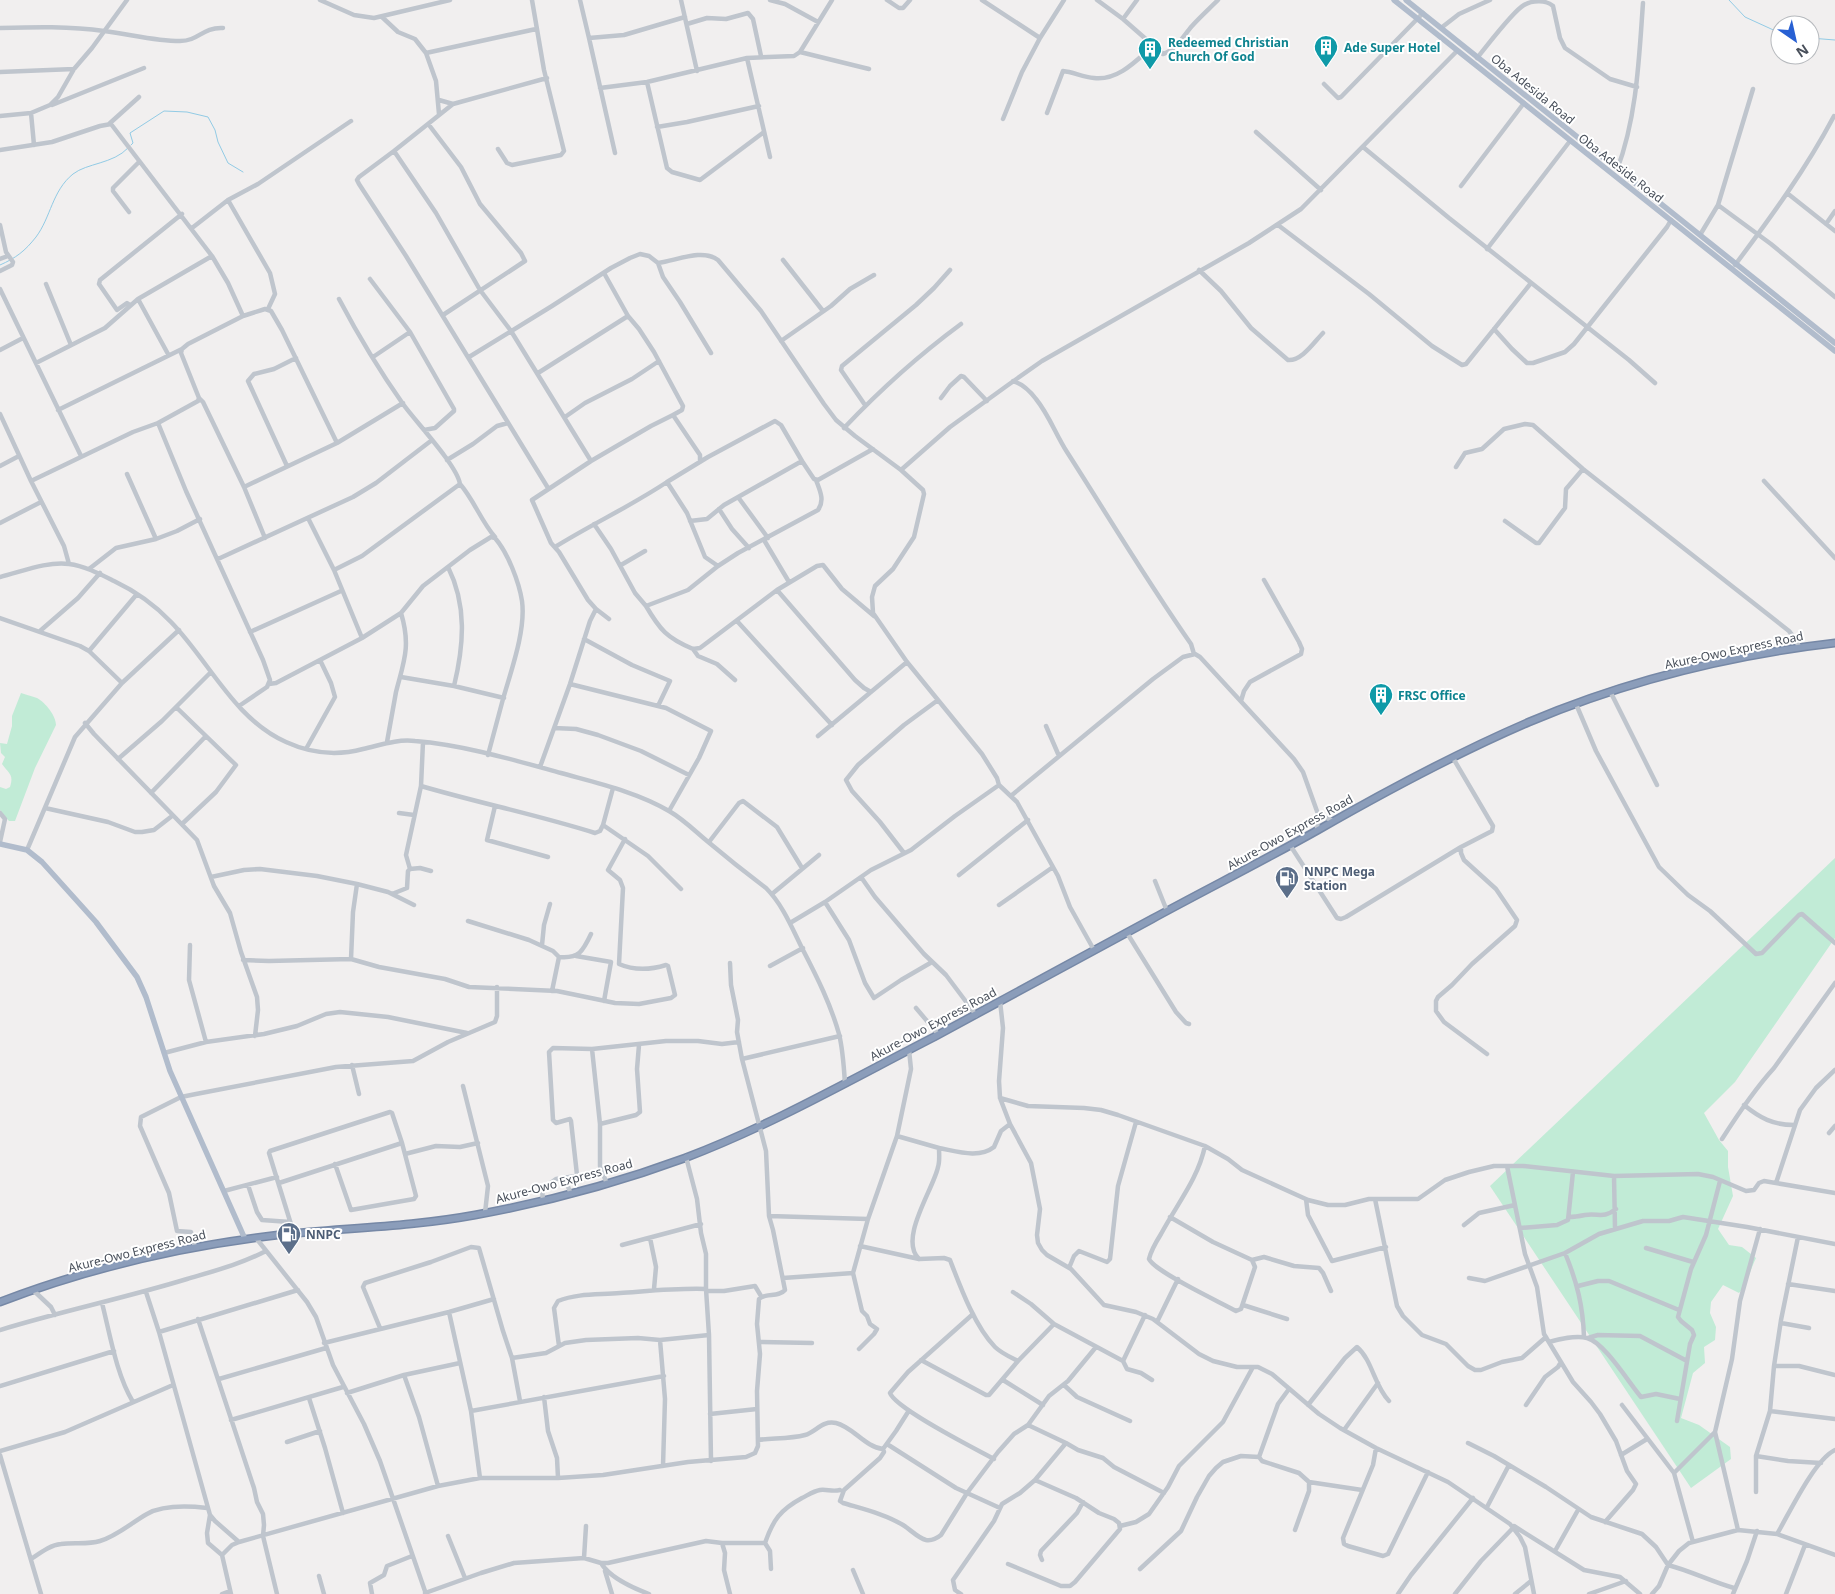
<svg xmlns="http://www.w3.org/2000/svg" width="1835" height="1594" font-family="'Noto Sans',sans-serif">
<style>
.green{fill:#c1ebd6}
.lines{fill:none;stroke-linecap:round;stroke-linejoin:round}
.stream{stroke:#92cbe5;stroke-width:1}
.highway-casing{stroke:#7688a6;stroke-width:9}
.minor{stroke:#bfc5cd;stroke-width:4.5}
.major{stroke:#b1bccc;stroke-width:5.5}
.highway{stroke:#8b9dba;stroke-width:6}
.labels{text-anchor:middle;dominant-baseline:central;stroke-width:4;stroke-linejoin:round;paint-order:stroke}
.culture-label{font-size:12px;font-weight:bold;fill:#0d838f;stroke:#fff;text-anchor:start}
.street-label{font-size:12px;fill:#49505b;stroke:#fff}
.service-label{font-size:12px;font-weight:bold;fill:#4e5e75;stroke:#fff;text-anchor:start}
</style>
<rect width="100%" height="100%" fill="#f1efef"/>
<path class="green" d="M21 693C26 695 32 696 37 698 46 703 56 716 56 725L35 768 15 821H9L0 810V787L6 789 10 787C14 774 9 774 2 764L5 757 1 753 0 743 7 744 12 726V716Z
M1835 858V938L1735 1082 1704 1113 1719 1140 1728 1151V1167L1733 1196 1718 1229 1729 1245 1742 1247 1756 1258C1750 1270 1748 1283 1739 1293L1723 1285 1711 1302 1710 1313 1716 1327 1715 1340 1704 1347 1705 1363 1693 1373 1681 1418 1699 1425 1730 1447 1731 1459 1691 1488 1490 1186Z"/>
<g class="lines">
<path class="stream" d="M1729 0 1745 17 1780 33
M1810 38 1835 40
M131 145 133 143 130 133 164 111 187 112 208 117 215 130 218 142 228 163 243 172
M0 265C16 258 25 251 36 237 51 217 52 191 73 174 87 163 113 164 128 148"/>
<g class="highway-casing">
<path id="highway" d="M0 1302C89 1268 183 1246 278 1235 344 1228 410 1227 475 1215 547 1202 617 1183 685 1158 772 1125 852 1079 934 1037 1007 998 1079 958 1152 919 1207 889 1263 861 1318 830 1386 791 1457 753 1529 722 1626 681 1731 655 1835 643"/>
</g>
<path class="minor" d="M320 0 354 15 374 18 450 0
M580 0 589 38
M681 0 697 71
M770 0 785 4 818 22
M887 0 899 8H903L910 0
M982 0 1040 38
M1097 0 1123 19 1163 54C1175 51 1184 35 1192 26 1200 17 1209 9 1218 0
M382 17 398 32 415 39 426 53 436 81 439 114
M1123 19 1137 0
M687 24 707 18 726 19 748 13 753 19 761 56
M0 28C34 27 70 26 104 31 130 34 154 41 180 41 199 41 202 27 223 28
M1441 28 1459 14 1490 0
M800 52 869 69
M426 53 536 29
M747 58 770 157
M1477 58C1487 46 1513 11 1524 5 1533 0 1546 0 1553 6L1560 38 1565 48 1610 79 1637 87
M0 72 74 69
M547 78 453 104 394 151 436 213 480 290 511 331 591 461
M647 82 667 168 672 172 700 180 764 132
M1324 84 1338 98 1341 97 1423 13
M600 88 647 82 747 58 794 56 800 52 832 0
M439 100 453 104
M52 105 144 68
M1047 113 1063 71C1073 72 1083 77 1094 78 1118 81 1137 60 1153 46
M0 116 31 113
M1003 119 1022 72 1040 38 1064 0
M109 124 139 97
M429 125 461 167 480 204 521 253 525 261 443 315
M657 127 687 122 759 106
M1256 132 1321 190
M34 145 31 113 50 105 58 97 74 69 92 48 127 0
M1363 147 1449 218 1629 360 1655 383
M498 149 507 163 512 165 561 155 564 151 544 70 532 0
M0 150 52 142 100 126 111 124 212 256 228 283 243 316 188 344 182 349 181 353 199 398 203 402 244 487 265 538
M394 151 359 177 357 180 359 184 406 256 548 488
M615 153 589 38 624 35 685 17
M1617 170C1637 117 1639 58 1643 3
M1461 186 1524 103
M1787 193 1835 231
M228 200 270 273 275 294 268 309
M1718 205 1771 244 1835 297
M129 212 113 191V188L139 162
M1826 224 1835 211
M0 225 6 252 13 262 12 265 0 271
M1278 225 1369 294 1432 346 1462 365 1466 364 1531 283
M192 228 228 200 258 184 351 121
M1700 235 1718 205 1753 89
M1487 249 1570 141
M0 259 8 256
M783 260 823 311
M658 263C676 261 702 248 718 260L761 311 824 404 836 420 855 436 901 470
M1735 265C1771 217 1806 169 1834 116
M1199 270 1221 291 1251 328 1288 360C1302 361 1314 342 1323 333
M604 273 628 316 639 329 654 352 683 406 682 410 673 415
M370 279 410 332 454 409V411L435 428 424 430
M46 284 71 345
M0 289 81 456
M138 299 168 354
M130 305 127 303 117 310 99 284 100 280 182 214
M243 316 265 309 271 311 282 330 337 443
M1494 329 1512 349 1527 363H1533L1565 352 1574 344 1667 227 1671 220
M781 341 831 306 850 289 874 275
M0 350 23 338
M373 357 410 332
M469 357 552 306 611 268 630 258 640 254 649 256 658 263 663 277 680 302 711 353
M36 363 105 328 138 299 212 256
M538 373 628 316
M1013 381C1023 384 1030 391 1036 399 1049 415 1056 435 1067 452 1108 516 1147 581 1191 644L1194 654
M199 398 198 401 158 423 186 491 263 660 270 680 267 687 239 706
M941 398 950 386 961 376 964 377 987 401
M865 405 841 370 842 366 916 305 934 288 950 270
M58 410 182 349
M0 414 31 481
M565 417 585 403 632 379 659 361
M844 428C880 390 919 355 961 324
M447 460 473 444 497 426 508 423
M0 466 19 456
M287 466 248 381 254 374 274 369 296 358
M1456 467 1465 453 1482 449 1504 429 1525 424 1533 425 1583 469 1789 631 1796 640 1799 647
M127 474 156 539
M1764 481 1835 558
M667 482 708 457 775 421 781 425 802 461
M460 484C474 500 481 521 495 537
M244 487 337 443 403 403
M738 497 768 538
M719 509 732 529 749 548
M308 518 334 570 362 556 460 484C457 465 415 421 403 404 379 370 358 335 339 299
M690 521 707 519 724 505 802 461 814 479 818 480 873 449
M1505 521 1536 543H1539L1565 508 1566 489 1583 469
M0 523 41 502
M594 524 611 549 635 593 646 606 688 590 718 566
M764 540 789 582
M555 547C592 524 631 506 667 482L687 513 705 557 718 566 738 553 818 510C825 500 820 491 816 480
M218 559 353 497 376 483 432 440
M69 564 64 546 31 481 133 432 158 423
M621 565 645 551
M448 567C467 605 464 645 454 686
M89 569 116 548 156 539 177 531 200 519
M334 570 362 638
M0 577C21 572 47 561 69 564 85 566 100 574 114 581 135 591 155 605 171 622 209 661 234 719 286 742 310 753 337 756 363 749 381 745 396 739 415 741 464 745 514 760 561 773 597 783 637 792 669 811 683 819 695 831 707 841 726 857 746 873 766 888 783 905 792 928 803 950 817 977 831 1005 839 1034 843 1050 844 1068 845 1084
M646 606C660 630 667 638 693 649L700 648 777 590
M401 613 423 586 470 550 491 537 495 538C508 553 519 582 522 601 526 630 511 671 503 699 498 717 493 736 488 755
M0 618 80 646 89 651 122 683 75 737 27 850
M609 619 596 609 588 600 559 552 551 543 532 500 591 461 651 426 673 415 700 455V462
M737 621 832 725
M40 631 78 598 100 573
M250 632 341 591
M584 639 632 665 670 681 658 706
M693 649 698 656 717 664 735 680
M89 651 137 594
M401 677 454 686 504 698
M122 683 179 630
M269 684 276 683 362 638 401 613C411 646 404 661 396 692 393 709 390 725 387 742
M570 684 666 708 711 731 699 758 669 811
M871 692 864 688 855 680 777 590 817 566 823 565 842 589 874 616
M1611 693 1657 785
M1241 701 1244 691 1250 682 1301 654 1302 649 1299 642 1264 580
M1576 704 1596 751 1659 867 1688 895 1710 911 1756 954 1762 953 1799 915 1802 914 1835 943
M176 707 236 765 216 792 182 824
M85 723 94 734 197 840 214 886 230 913 241 952 257 997 258 1010 255 1036
M1046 726 1059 756
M554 728 576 729 598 735 641 751 689 775
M818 736 907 662
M306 749 335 697 331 683 320 660
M118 759 162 721 211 672
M540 767 570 684 590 621 596 609
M421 786C479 803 538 815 595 833L600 831 603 825 613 788
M151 793 206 736
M1012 795 1153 679 1183 657 1195 654 1200 657 1294 759 1303 772 1318 814 1317 830
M495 806 487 840 548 857
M45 808 108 822 135 832H142L154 830 172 816
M0 813 5 819 0 842
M399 813 414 815
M1318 814 1333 821
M603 825 648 856 681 889
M709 842 739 803 743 801 777 827 802 868
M1290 845 1337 918 1341 919 1346 917 1461 847 1492 831 1493 826 1453 758
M1461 847V853L1464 860 1496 889 1517 920 1515 926 1472 964 1452 985 1438 997 1436 1001V1011L1444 1022 1487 1054
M904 853 880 822 852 791 846 780 858 765 904 725 938 700
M410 869 406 855 421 786 423 742
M959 875 1028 820
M211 877 244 870 260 869 317 876 357 884 353 912 351 959
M861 877 875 897 924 954 946 975 976 1015
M1155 881 1167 911
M357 884 388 892 414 905
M392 894 407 888 408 871 410 869 420 868 431 871
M772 894 819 855
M825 902 849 940 865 983 874 998 901 980 932 962
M999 905 1053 867
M468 921 529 940 553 951 559 957 552 991
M790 923 825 902 871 870 911 850 955 816 999 785
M1127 933 1176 1012 1186 1023 1189 1024
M190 945 189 980 206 1042
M542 945 544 925 550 904
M1094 950 1070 907 1058 876 1017 802 999 785 997 778 982 754 907 662 873 613 872 597 875 586 893 569 914 537 924 494 923 490 901 470 950 427 1008 385 1042 361 1249 243 1301 209 1457 51
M576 956 611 962 604 1001
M559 957C579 959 583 951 591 934
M243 960 269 961 351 959 379 967 445 979 469 987 557 991 615 1003 639 1004 671 998 675 995 668 966 666 965C650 970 635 971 619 964L623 888 620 880 608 870 625 839
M770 966 803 948
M1000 1001 1003 1028 999 1081 1000 1098 1010 1124 1031 1163 1040 1209 1037 1235 1038 1243 1042 1250 1047 1255 1071 1269 1104 1305 1136 1312 1153 1319 1199 1354 1213 1361 1237 1367H1258L1272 1374 1319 1414 1340 1428 1376 1448 1448 1482 1510 1524 1520 1537 1525 1547 1534 1594
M916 1008 938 1034
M592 1049 600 1124V1166L607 1184
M164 1053 206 1042 264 1034 297 1026 326 1014 340 1012 388 1017 467 1033
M742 1059 840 1036
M352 1065 359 1094
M463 1086 488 1186 485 1213
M1000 1098 1028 1106 1084 1108 1101 1110 1118 1115 1205 1146 1228 1159 1242 1170 1308 1200 1328 1205H1345L1369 1199H1418L1445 1180 1469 1172 1494 1166H1523L1614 1176 1698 1174 1713 1177 1746 1191 1754 1190 1759 1183 1764 1181 1835 1193
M1744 1105C1760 1118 1773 1125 1794 1125
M600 1124 636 1115 640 1112 637 1069 639 1045
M1829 1133 1835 1126
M897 1136 939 1148C939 1154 940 1161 938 1167 934 1188 898 1239 919 1259
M1722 1139C1738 1114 1754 1090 1774 1068L1835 983
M939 1148C956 1151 979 1159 994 1147L1001 1131 1010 1124
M405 1154 436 1146 460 1147 478 1143
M686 1157 697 1199 701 1233 706 1254V1289
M1507 1166 1525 1254 1537 1287 1544 1334 1573 1382 1591 1402 1600 1414 1616 1441 1627 1471 1636 1484 1633 1490 1605 1522
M577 1175 571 1121 570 1119 556 1123 553 1120 549 1052 553 1048 592 1049 666 1041H698L722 1044 739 1042
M1614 1176 1615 1228
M564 1177 571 1194
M279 1183 402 1143
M1776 1183 1800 1110 1816 1088 1835 1070
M248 1185 257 1212 262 1220 290 1222
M224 1191 277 1177
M1306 1199 1308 1215 1332 1261 1386 1247
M1375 1199 1397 1306 1403 1316 1422 1335 1446 1344 1468 1366 1475 1370H1481L1502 1362 1522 1358 1546 1337
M543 1201 542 1189 556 1179 603 1172
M769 1216 868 1219
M1170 1217 1213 1242 1252 1260 1255 1267 1241 1309 1236 1311C1220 1302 1155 1272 1149 1259 1151 1250 1156 1242 1161 1234 1177 1204 1198 1179 1205 1146
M1569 1217C1575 1217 1580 1216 1585 1215 1599 1213 1603 1219 1616 1209
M1464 1225 1479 1213 1515 1205
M1520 1228 1557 1225 1568 1220 1573 1172
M294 1234 269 1153 270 1151 390 1112 392 1113 402 1143 416 1196 414 1199 351 1210 335 1164
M256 1238 307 1302 316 1317 333 1365 364 1424 380 1461 426 1594
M650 1238 656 1267 654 1289
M622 1245 701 1224
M860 1246 919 1259 944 1258 950 1260C960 1286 975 1327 995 1347 1001 1353 1010 1357 1018 1361
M195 1247 191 1232 177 1231 169 1193 140 1126 141 1117 181 1097 196 1094 336 1067 413 1061 448 1042 495 1022 497 1016V987
M1646 1248 1693 1262
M1565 1253C1577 1282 1583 1306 1584 1337
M1252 1260 1264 1257 1294 1266 1319 1268 1323 1273 1331 1291
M1069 1268 1074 1256 1079 1251 1107 1262 1110 1259 1118 1186 1136 1122
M783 1278 853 1273
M1469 1278 1485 1281 1565 1253 1599 1234 1643 1221H1669L1683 1217 1747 1227 1835 1244
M1788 1284 1835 1291
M1578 1286 1598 1281H1609L1679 1310
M33 1290 51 1307 55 1315
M706 1291H724L755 1286 761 1296
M146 1292 159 1332 210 1515
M1013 1292 1031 1304 1054 1324 1123 1361 1127 1369 1141 1373 1152 1380
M102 1303C110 1334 116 1374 133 1402
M1243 1305 1287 1319
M449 1312 471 1411 480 1478
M973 1314 908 1372 890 1393C896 1409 974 1448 994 1459
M198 1319 254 1488 257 1502 263 1514 264 1525 263 1536 277 1594
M1157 1322 1178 1279
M1781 1323 1809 1328
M380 1328 363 1287 365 1283 431 1262 471 1247 479 1248 503 1331 512 1358 520 1401
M0 1330C62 1311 125 1298 187 1279 214 1271 241 1264 266 1251
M159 1332 298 1290
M1588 1338 1598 1335 1640 1336 1687 1361
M660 1340 665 1399 663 1466
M759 1342 812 1343
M1549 1342C1560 1339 1575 1335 1587 1338 1604 1342 1629 1383 1641 1397L1656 1394 1680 1399
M324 1343 449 1312 494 1299
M559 1346 554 1308 558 1301C578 1293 599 1295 620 1293 649 1291 677 1288 706 1289L709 1335
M859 1349 874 1334 877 1329 870 1324 867 1316 862 1311 853 1273 868 1219 897 1136 911 1069 909 1050
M512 1358 546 1353 565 1343 586 1340 638 1338 660 1340 709 1335 711 1461
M921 1360 986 1395H989L1018 1361 1054 1324
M1123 1361 1145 1315
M1774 1366H1799L1835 1375
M404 1375 419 1417 438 1486
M219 1379 326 1348
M1003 1380 1043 1405
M1064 1385 1077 1397 1130 1421
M0 1386 114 1351
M1289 1389 1278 1404 1259 1457 1262 1461 1299 1473 1309 1482V1491L1295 1530
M347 1393 404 1375 460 1363
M544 1397 548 1431 557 1458 558 1478
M309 1398 325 1448 343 1513
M1308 1405 1345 1358 1357 1347C1373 1361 1374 1386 1389 1401
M1526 1405 1545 1377 1558 1367 1561 1362
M1622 1405 1674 1473 1693 1542
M471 1411 664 1376
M1770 1411 1835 1419
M710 1414 757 1409
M231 1420 343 1387
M1677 1421 1690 1344 1694 1335 1692 1330 1681 1321 1678 1317 1691 1269 1706 1235 1720 1181
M1344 1430 1378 1383
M758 1440C773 1438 790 1439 805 1435 816 1432 822 1420 836 1423 853 1427 865 1447 883 1449L896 1431 908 1412
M287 1442 320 1431
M1066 1443 1078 1450 1103 1458 1114 1467 1164 1493
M1468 1443 1494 1456 1546 1487 1591 1517 1642 1534 1656 1547 1668 1565 1679 1551 1689 1543 1738 1530 1777 1534 1835 1555
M887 1444 956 1488 1000 1508
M1376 1448 1373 1465 1343 1538 1344 1544 1348 1546 1383 1556 1388 1554 1428 1472
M883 1449 884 1452 880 1458 844 1490 840 1501 843 1503C863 1509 885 1514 903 1525 911 1530 918 1538 926 1540 932 1541 936 1539 941 1535L967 1493 998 1452 1014 1434 1028 1425 1049 1396 1068 1381 1096 1347
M0 1451 65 1432 173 1385
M0 1455 41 1594
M1621 1455 1647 1439
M1756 1456 1788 1461 1821 1463
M1674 1473 1715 1432
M1309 1482 1362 1490
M1756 1492V1456L1770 1411 1774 1366 1781 1320 1798 1237
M1487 1507 1509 1465
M210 1515 215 1521 239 1542 232 1545 222 1555 208 1543 207 1533Z
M1120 1526 1136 1522 1149 1514 1168 1487 1179 1466 1223 1422 1253 1367
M1514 1526 1584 1570 1620 1577 1640 1594
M1738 1530 1715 1432 1732 1359 1740 1301 1760 1229
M1777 1534C1789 1514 1814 1460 1835 1450
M448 1536 465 1578
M239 1542 438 1486 480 1478H558L603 1475 688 1462 746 1457 755 1453 758 1446 757 1391 760 1354 757 1324 759 1299C766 1292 778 1298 785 1290L773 1230 769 1216 766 1151 742 1059 737 1032 738 1020 731 985 730 963
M722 1543 725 1553 724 1570 730 1594
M765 1543 770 1551 771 1569
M1555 1551 1578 1510
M222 1555 231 1594
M584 1558 586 1526
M31 1559C40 1553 50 1545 61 1544 74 1542 87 1545 100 1541 117 1536 131 1523 147 1514 163 1505 189 1506 207 1508
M1042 1560 1040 1555 1041 1551 1077 1513 1083 1502
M601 1563C610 1578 633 1588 649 1594
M1008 1564 1061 1586H1070L1075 1582 1120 1529 1119 1523 1114 1519 1099 1513 1076 1498 1035 1480
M1140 1569 1181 1531 1197 1497 1209 1476 1216 1468 1223 1462 1241 1456 1259 1457
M853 1570 863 1594
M605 1571 612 1594
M319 1576 324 1594
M425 1593 481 1573 514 1563 584 1558 601 1563H608L706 1541 722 1543H765C773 1520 780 1510 802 1498 808 1495 814 1491 820 1490 827 1489 832 1492 840 1490
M222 1594 230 1591
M372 1594 370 1583 384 1575 387 1566 412 1556
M961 1594 955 1590 953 1580 994 1521 1002 1504 1020 1493 1035 1480 1066 1443 1028 1425
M1398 1594 1411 1575 1473 1498
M1455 1594 1481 1561 1513 1528
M1515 1594 1531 1581
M1589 1594 1626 1581
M1652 1594 1659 1586 1668 1565C1691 1571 1712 1582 1734 1588
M1733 1594 1747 1561 1757 1531
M1786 1594 1805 1545"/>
<path class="major" d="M1394 0 1835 351
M1406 0 1835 343
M0 844 27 850 42 862 96 922 137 977 146 997 170 1071 245 1239"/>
<use href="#highway" class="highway"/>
</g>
<defs>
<g id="building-pin" transform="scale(1.25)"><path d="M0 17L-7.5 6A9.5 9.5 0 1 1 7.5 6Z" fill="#0f9aa8" stroke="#fff"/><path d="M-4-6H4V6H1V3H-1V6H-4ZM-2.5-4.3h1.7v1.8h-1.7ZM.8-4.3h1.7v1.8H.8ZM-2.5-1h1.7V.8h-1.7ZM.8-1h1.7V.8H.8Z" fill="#fff"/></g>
<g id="fuel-pin" transform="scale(1.25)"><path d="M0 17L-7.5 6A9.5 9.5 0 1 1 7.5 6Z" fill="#5c6f8a" stroke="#fff"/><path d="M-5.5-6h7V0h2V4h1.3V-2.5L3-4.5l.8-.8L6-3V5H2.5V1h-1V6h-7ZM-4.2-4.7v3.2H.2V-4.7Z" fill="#fff"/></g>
</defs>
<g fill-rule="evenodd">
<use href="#building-pin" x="1326" y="47"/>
<use href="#building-pin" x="1150" y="49"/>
<use href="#building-pin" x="1381" y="695"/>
<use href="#fuel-pin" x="1287" y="878"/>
<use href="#fuel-pin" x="289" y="1234"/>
</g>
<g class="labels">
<g class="culture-label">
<text x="1168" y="42">Redeemed Christian<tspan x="1168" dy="14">Church Of God</tspan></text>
<text x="1344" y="47">Ade Super Hotel</text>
<text x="1398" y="695">FRSC Office</text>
</g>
<g class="street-label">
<text transform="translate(1533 89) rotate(39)">Oba Adesida Road</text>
<text transform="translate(1621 168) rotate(38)">Oba Adeside Road</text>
<text transform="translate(1734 650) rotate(-12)">Akure-Owo Express Road</text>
<text transform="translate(1290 832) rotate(-29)">Akure-Owo Express Road</text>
<text transform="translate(933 1024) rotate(-28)">Akure-Owo Express Road</text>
<text transform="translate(564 1181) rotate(-15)">Akure-Owo Express Road</text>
<text transform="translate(137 1251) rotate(-14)">Akure-Owo Express Road</text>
</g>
<g class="service-label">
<text x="1304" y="871">NNPC Mega<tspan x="1304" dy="14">Station</tspan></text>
<text x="306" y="1234">NNPC</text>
</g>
</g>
<g transform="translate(1795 40) rotate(146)"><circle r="24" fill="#ffffff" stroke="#b6b9bd"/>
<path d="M0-4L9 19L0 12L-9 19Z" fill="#2860d3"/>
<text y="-8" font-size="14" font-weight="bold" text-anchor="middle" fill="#49505b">N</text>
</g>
</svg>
